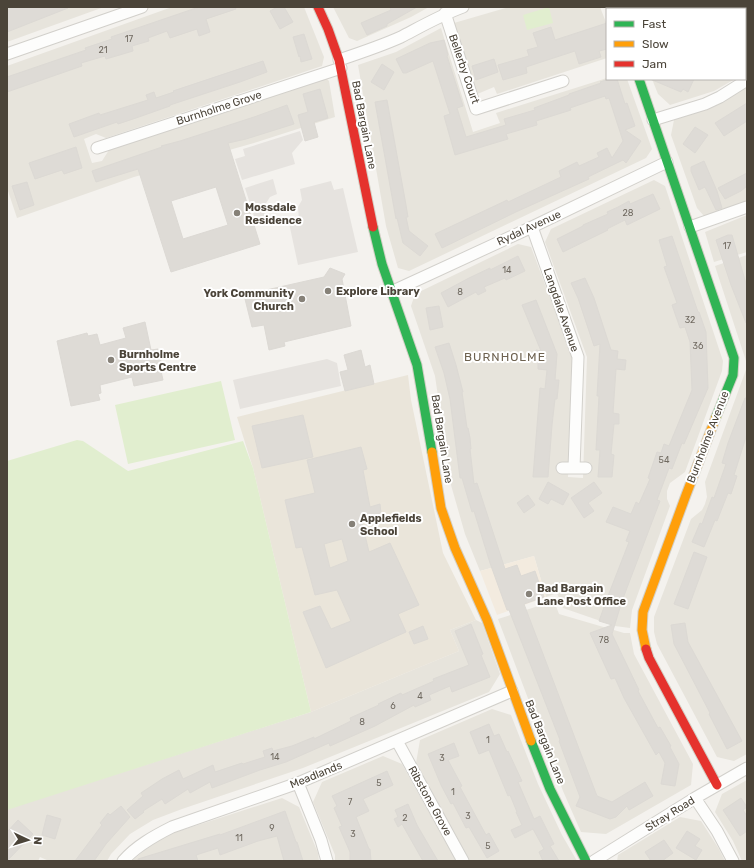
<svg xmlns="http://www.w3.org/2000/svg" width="754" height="868" font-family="Rubik,sans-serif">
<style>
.residential{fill:#e7e4dc}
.commercial{fill:#f3ebdf}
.education{fill:#eae5da}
.green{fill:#e1eecf}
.parking{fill:#e6e3df}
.building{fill:#dedbd6;stroke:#dcd9d4;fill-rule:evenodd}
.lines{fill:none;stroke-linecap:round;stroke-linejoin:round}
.street-casing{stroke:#d2d0cb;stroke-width:13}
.fast-casing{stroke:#d3cfc5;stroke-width:11}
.slow-casing{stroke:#d3cfc5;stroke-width:11}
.jam-casing{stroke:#d3cfc5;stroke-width:11}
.street{stroke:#fdfdfc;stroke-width:11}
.fast{stroke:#30b455;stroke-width:9}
.slow{stroke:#ff9f0a;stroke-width:9}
.jam{stroke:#e5322d;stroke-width:9}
.poi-dot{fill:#868178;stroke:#fff;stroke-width:1.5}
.labels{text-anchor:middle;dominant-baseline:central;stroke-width:4;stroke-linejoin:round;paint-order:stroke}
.number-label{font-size:9px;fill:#706a61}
.street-label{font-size:11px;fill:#4b4439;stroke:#fff}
.poi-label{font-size:11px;font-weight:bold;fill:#4b4439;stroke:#fff;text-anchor:start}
.neighbourhood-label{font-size:12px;letter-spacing:1px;fill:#6e6250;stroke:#fff}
</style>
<rect width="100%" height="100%" fill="#f4f2ee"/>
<path class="residential" d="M7 7H104L7 42Z
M172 7H304L324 57 322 66 106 138 96 134 84 139 92 163 102 161 109 150 325 77 329 81 335 117 254 143 134 177 17 218 7 188V66Z
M333 7H429L411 17 357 41 349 38Z
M509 7H600L607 25V58L497 94 494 87 475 95 454 23Z
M624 7H747V72L745 73V9H625Z
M441 28 473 132 500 123 496 113 607 78 627 79 652 149 646 158 409 271 398 268 386 226 358 65 396 52Z
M652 79H735L714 91 670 105 658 94Z
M747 87V201L704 216 697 208 671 135 674 120 718 104Z
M654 180 665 186 723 361 722 371 685 472 670 483 667 491V499L670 506 632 610 630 628 615 626 563 608 557 593 546 597 534 556 480 571 465 534 451 485 435 376 411 306 415 294 518 244 531 247 573 359 568 477 583 478 587 357 545 242 551 229Z
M747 215V252L714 262 705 232Z
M747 255V364L715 266Z
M747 367V754L734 761 717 757 657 644 654 632V617L691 519 702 510 705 504 707 497 705 482Z
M554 601 559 614 624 633H630L634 654 693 764 691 785 606 834 581 832 563 791 498 619Z
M476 620 482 623 500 674 489 692 303 768 182 809 153 820 130 834 111 854 107 861H49L40 857 38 861H7V809L311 712 459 651 450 630Z
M492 709 511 715 538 784 562 835 577 861H470L416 763 420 740Z
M383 756 402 764 456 861H335V855L313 802 322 782Z
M747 780V861H742L733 841 715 812 722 794Z
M282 798 299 807 318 853 319 861H132L147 848 167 835Z
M680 817 701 821 719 849 725 861H617L618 855Z"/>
<path class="commercial" d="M534 556 546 597 497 615 480 571Z"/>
<path class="education" d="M408 375 411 400 443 553 476 620 450 630 459 651 311 712 253 468 237 417Z"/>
<path class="green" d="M549 7 553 23 527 30 523 15Z
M221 381 235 440 128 464 115 405Z
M77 440 83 441 128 471 243 441 253 468 311 712 7 810V461Z"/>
<path class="parking" d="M300 131 303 140 292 153 295 164 242 180 235 159 245 156 243 149Z
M273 179 277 194 270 197 263 208 265 216 255 219 245 188Z
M331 181 334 190 343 188 358 252 298 265 289 223 299 220 298 207 302 200 300 189Z
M327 359 337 363 341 386 240 409 233 380Z"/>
<path class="building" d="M7 7H68V8L7 32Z
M199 7H235L236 9 206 19 210 32 199 36 197 29 170 38 167 31 148 38 149 41 132 46 133 51 106 59 105 56 81 63 82 66 7 92V77L86 50 85 48 112 39 111 37Z
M277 7H284L293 22 280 29 270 11Z
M390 7H417L387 24V26L367 35 361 23 391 10Z
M607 23V49L599 51 601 57 579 64 575 51 526 67 527 73 503 80 498 65 529 56 527 50 538 47 533 33 551 27 555 40Z
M304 34 312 59 301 62 300 56 299 57 293 37Z
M444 40 448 55 447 56 463 106 457 108 466 137 506 125 504 119 535 110 534 108 569 95V94L601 83 600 82 609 79H617L625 104 627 103 635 126 625 130 641 141 626 163 623 160 588 177 589 179 518 211 442 248 435 234 503 202 507 200 508 202 561 177 559 171 577 162 579 166 599 157 597 153 607 148 612 158 623 141 609 98 606 99 605 96 570 108 571 110 536 121 537 125 506 134 508 139 455 155 444 116 450 114 433 61 406 73H403L396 59 430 43Z
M494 59 498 72 476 80 472 66Z
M263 61 267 72 240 82 170 105V106L136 118 118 124 117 122 74 137 69 124 99 113 100 115 148 100 146 95 154 92 156 98 174 92 173 91Z
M382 64 394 72 384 90 371 82Z
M650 79H694L688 92 683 89 681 92Z
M320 89 328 118 314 122 318 137 305 141 298 115 308 112 303 94Z
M387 100 406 205 408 217H406L409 231 428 246 420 256 403 243 397 218 396 219 375 102Z
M747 103V121L724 136 715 123Z
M287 105 294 124 246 139 228 143 260 244 171 272 138 169 96 182 92 171 162 147 161 146 180 141 254 117ZM216 187 228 225 183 239 171 201Z
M695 127 708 135 695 153 683 144Z
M76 147 82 168 64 174 62 170 35 179 29 163Z
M704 161 717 191 722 208 716 210 705 187 699 190 691 171V167Z
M747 173V186L741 191 725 199 718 188Z
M27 182 34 205 20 210 12 186Z
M653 194 660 209 627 225 625 220 607 229 608 230 563 252 557 239 583 226V225L608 214 607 212 618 207 629 201 630 204Z
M728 235H732L747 287V323H746L731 285 716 240Z
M672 236 698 312H699L706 332 708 388 684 444 682 443 672 469 669 468 657 500 660 501 622 601 612 634 639 690 638 691 658 728 660 727 671 746 670 747 679 764 675 786 661 784 665 763 659 752 656 755 624 698 615 678 611 679 590 633 612 625 599 621 608 596 629 542 626 541 630 531 606 522 613 507 631 514 636 502 639 504 650 479 648 478 657 452 661 453 664 444 669 446 692 390 690 342 685 327 680 328 672 305 677 303 664 267 667 266 659 240Z
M518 256 525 271 506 280 505 278 484 287 486 291 478 295 476 292 448 307 441 293 469 278 490 268V270Z
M330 268 345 274 342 279 351 326 284 342 285 346 269 350 264 325 252 327 244 295 324 277Z
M585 278 594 298 611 350 618 351 617 359 626 360 625 370 616 369 613 413 619 414V424H614L611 454 614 455 612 477H598L600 450H596L599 396H597L600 344 594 346 578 298 571 283Z
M536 300 557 354 555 380H559L557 399H555L552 425 548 477H533L540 388 545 389 547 370 538 369V360H535L536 350 541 351 522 305Z
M439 306 443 327 430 330 426 308Z
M145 322 151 350 158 349 163 370 161 371 163 380 134 386 132 377 100 385 101 393 98 394 100 400 71 406 57 341 87 333 88 336 97 334 100 345 126 338 123 328Z
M449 343 456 365 463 392H462L467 428H468L470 438 471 449H470L474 484 477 483 505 569 517 565 521 576 535 571 544 597 524 604 597 796 612 802 645 782 653 796 629 810 627 806 616 817 610 819 576 806 580 797 559 741 560 740 509 610H507L490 563 474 511 472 512 462 478H460L450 399 444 373 435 347Z
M361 350 365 367 370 365 374 384 345 391 340 372 348 370 344 355Z
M745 398H747V434L734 475 737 476 731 494 728 493 717 521 715 520 704 547 692 542 700 523 702 524 712 497 714 498 726 464 722 463 728 443Z
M303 415 313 457 262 468 252 426Z
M361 447 367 469 363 470 370 507 380 504 381 513 361 518 369 552 390 543 419 605 398 614 406 632 326 668 303 612 320 606 331 629 351 621 337 590 315 595 302 547 296 548 285 500 315 493 307 460ZM342 539 348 561 330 568 324 544Z
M548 482 569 494 563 505 551 499 548 504 539 499Z
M594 482 602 493 588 503 594 511 584 518 571 498Z
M528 495 535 505 524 513 517 503Z
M694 552 707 557 688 609 674 604Z
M685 623 688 642 742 741 727 749 709 714 710 713 674 644 671 625Z
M471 624 483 654 481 655 490 677 452 692 450 686 429 695 431 700 415 707 414 705 375 726 330 746 329 743 286 762 260 770 212 788 210 782 190 793 188 789 165 804 162 799 143 811 144 812 135 819 127 810 143 796 141 793 162 779 179 770 183 779 213 765 215 772 242 763 243 764 265 757 263 751 272 748 273 751 292 746 314 737V739L351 721 350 718 379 705 378 704 401 693 402 695 434 681 433 679 469 665 455 631Z
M423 626 428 639 414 644 409 632Z
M489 724 494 736 499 734 507 752 508 751 522 781 518 782 534 819 540 816 554 844 550 846 559 861H543L539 852 544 849 533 829 515 838 511 830 522 825 516 812H517L510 795 508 796 489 750 479 754 470 732Z
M454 743 459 756 448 760 462 786 460 787 486 835 489 833 499 851 487 858 469 827 466 828 453 803 451 804 441 785 428 754Z
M387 771 393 785 363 799 369 811 356 817 369 849H370L371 861H350V852L339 827 342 826 334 808 337 806 332 796Z
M741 798 747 807 743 810 747 816V831L740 836 723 810Z
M408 804 417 825 438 861H423L402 824 398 827 394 819 398 817 395 810Z
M121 806 130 817 106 844 94 861H75L102 825 100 823 108 813 110 815Z
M285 811 296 842H297L303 861H284L277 836 258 841 220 855 218 848 196 855 198 861H138V859L220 834V835Z
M47 815 61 819 55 839 42 835Z
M18 820 33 834 7 861V832Z
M687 831 700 839 695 846 702 850 696 860 676 848Z
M664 840 673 853 662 861H651L645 852Z"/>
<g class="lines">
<g class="street-casing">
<path id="street" d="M613 7V9
M445 13 476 109 563 81
M7 54 142 7
M339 60C360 53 381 46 401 37 422 26 441 15 463 7
M653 120 705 104 720 97 747 80
M97 148 341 68
M532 227 578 357 574 468
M690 227 747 207
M391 292 532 227 667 162
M562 468H586
M397 741 463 861
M298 783 321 840 327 861
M695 798 717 831 733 861
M123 861C136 846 154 836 172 827L298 783 512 691
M594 861 695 798 747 768"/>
</g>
<g class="fast-casing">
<path id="fast" d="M639 79 734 358 733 375 716 417
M373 227 382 264 417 365 432 452
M531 741 550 789 586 861"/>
</g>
<g class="slow-casing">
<path id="slow" d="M432 452 441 508 455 548 487 620 531 741
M646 649 642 630 643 612 686 495 716 417"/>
</g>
<g class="jam-casing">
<path id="jam" d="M318 7 328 29 339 60 373 227
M646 649 649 658 717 785"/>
</g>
<use href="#street" class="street"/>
<use href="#fast" class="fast"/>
<use href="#slow" class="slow"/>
<use href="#jam" class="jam"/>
</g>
<g class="poi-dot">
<circle cx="237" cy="213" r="4"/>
<circle cx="328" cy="291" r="4"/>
<circle cx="302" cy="299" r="4"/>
<circle cx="111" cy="360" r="4"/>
<circle cx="352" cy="524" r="4"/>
<circle cx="529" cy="594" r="4"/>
</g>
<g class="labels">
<g class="number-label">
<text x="129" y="39">17</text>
<text x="103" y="50">21</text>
<text x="628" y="213">28</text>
<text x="727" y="246">17</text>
<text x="507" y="270">14</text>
<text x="460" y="292">8</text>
<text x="690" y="320">32</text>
<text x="698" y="346">36</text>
<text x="664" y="460">54</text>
<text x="604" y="640">78</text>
<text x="420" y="696">4</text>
<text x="393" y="706">6</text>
<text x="362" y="722">8</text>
<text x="488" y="740">1</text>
<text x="275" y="757">14</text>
<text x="442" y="758">3</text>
<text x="379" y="783">5</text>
<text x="453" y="792">1</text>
<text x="350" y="802">7</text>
<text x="468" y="816">3</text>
<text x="405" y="818">2</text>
<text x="272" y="828">9</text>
<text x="353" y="834">3</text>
<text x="239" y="838">11</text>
<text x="488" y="846">5</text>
</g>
<g class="street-label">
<text transform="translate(464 69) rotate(71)">Bellerby Court</text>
<text transform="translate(219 108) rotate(-18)">Burnholme Grove</text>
<text transform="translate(364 125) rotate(79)">Bad Bargain Lane</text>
<text transform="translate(529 228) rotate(-25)">Rydal Avenue</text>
<text transform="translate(561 310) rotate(71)">Langdale Avenue</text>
<text transform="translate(708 437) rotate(-69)">Burnholme Avenue</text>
<text transform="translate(442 439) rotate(81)">Bad Bargain Lane</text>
<text transform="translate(545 742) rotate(68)">Bad Bargain Lane</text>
<text transform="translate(316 775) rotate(-22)">Meadlands</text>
<text transform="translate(430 801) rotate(61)">Ribstone Grove</text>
<text transform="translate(670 814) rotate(-32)">Stray Road</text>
</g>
<g class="poi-label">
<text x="245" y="207">Mossdale<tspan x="245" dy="13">Residence</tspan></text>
<text x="336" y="291">Explore Library</text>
<text x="294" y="293" text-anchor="end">York Community<tspan x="294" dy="13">Church</tspan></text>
<text x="119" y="354">Burnholme<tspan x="119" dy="13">Sports Centre</tspan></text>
<text x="360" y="518">Applefields<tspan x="360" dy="13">School</tspan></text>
<text x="537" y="588">Bad Bargain<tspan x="537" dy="13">Lane Post Office</tspan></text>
</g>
<g class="neighbourhood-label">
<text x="505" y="357">BURNHOLME</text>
</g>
</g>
<rect width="754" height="868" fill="none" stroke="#4b4439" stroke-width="16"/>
<rect x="606" y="8" width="140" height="72" fill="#ffffff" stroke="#b7b4b0"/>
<rect x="614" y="21" width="20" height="6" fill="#30b455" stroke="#b7b4b0"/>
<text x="642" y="28" font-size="12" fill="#4b4439">Fast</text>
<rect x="614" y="41" width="20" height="6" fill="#ff9f0a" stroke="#b7b4b0"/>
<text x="642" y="48" font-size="12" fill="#4b4439">Slow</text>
<rect x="614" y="61" width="20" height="6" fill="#e5322d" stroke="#b7b4b0"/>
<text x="642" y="68" font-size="12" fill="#4b4439">Jam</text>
<g transform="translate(28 840) rotate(94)" stroke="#ffffff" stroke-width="3" paint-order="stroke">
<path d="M0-3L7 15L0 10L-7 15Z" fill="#4b4439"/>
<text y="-6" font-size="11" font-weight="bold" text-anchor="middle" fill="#4b4439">N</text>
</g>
</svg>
